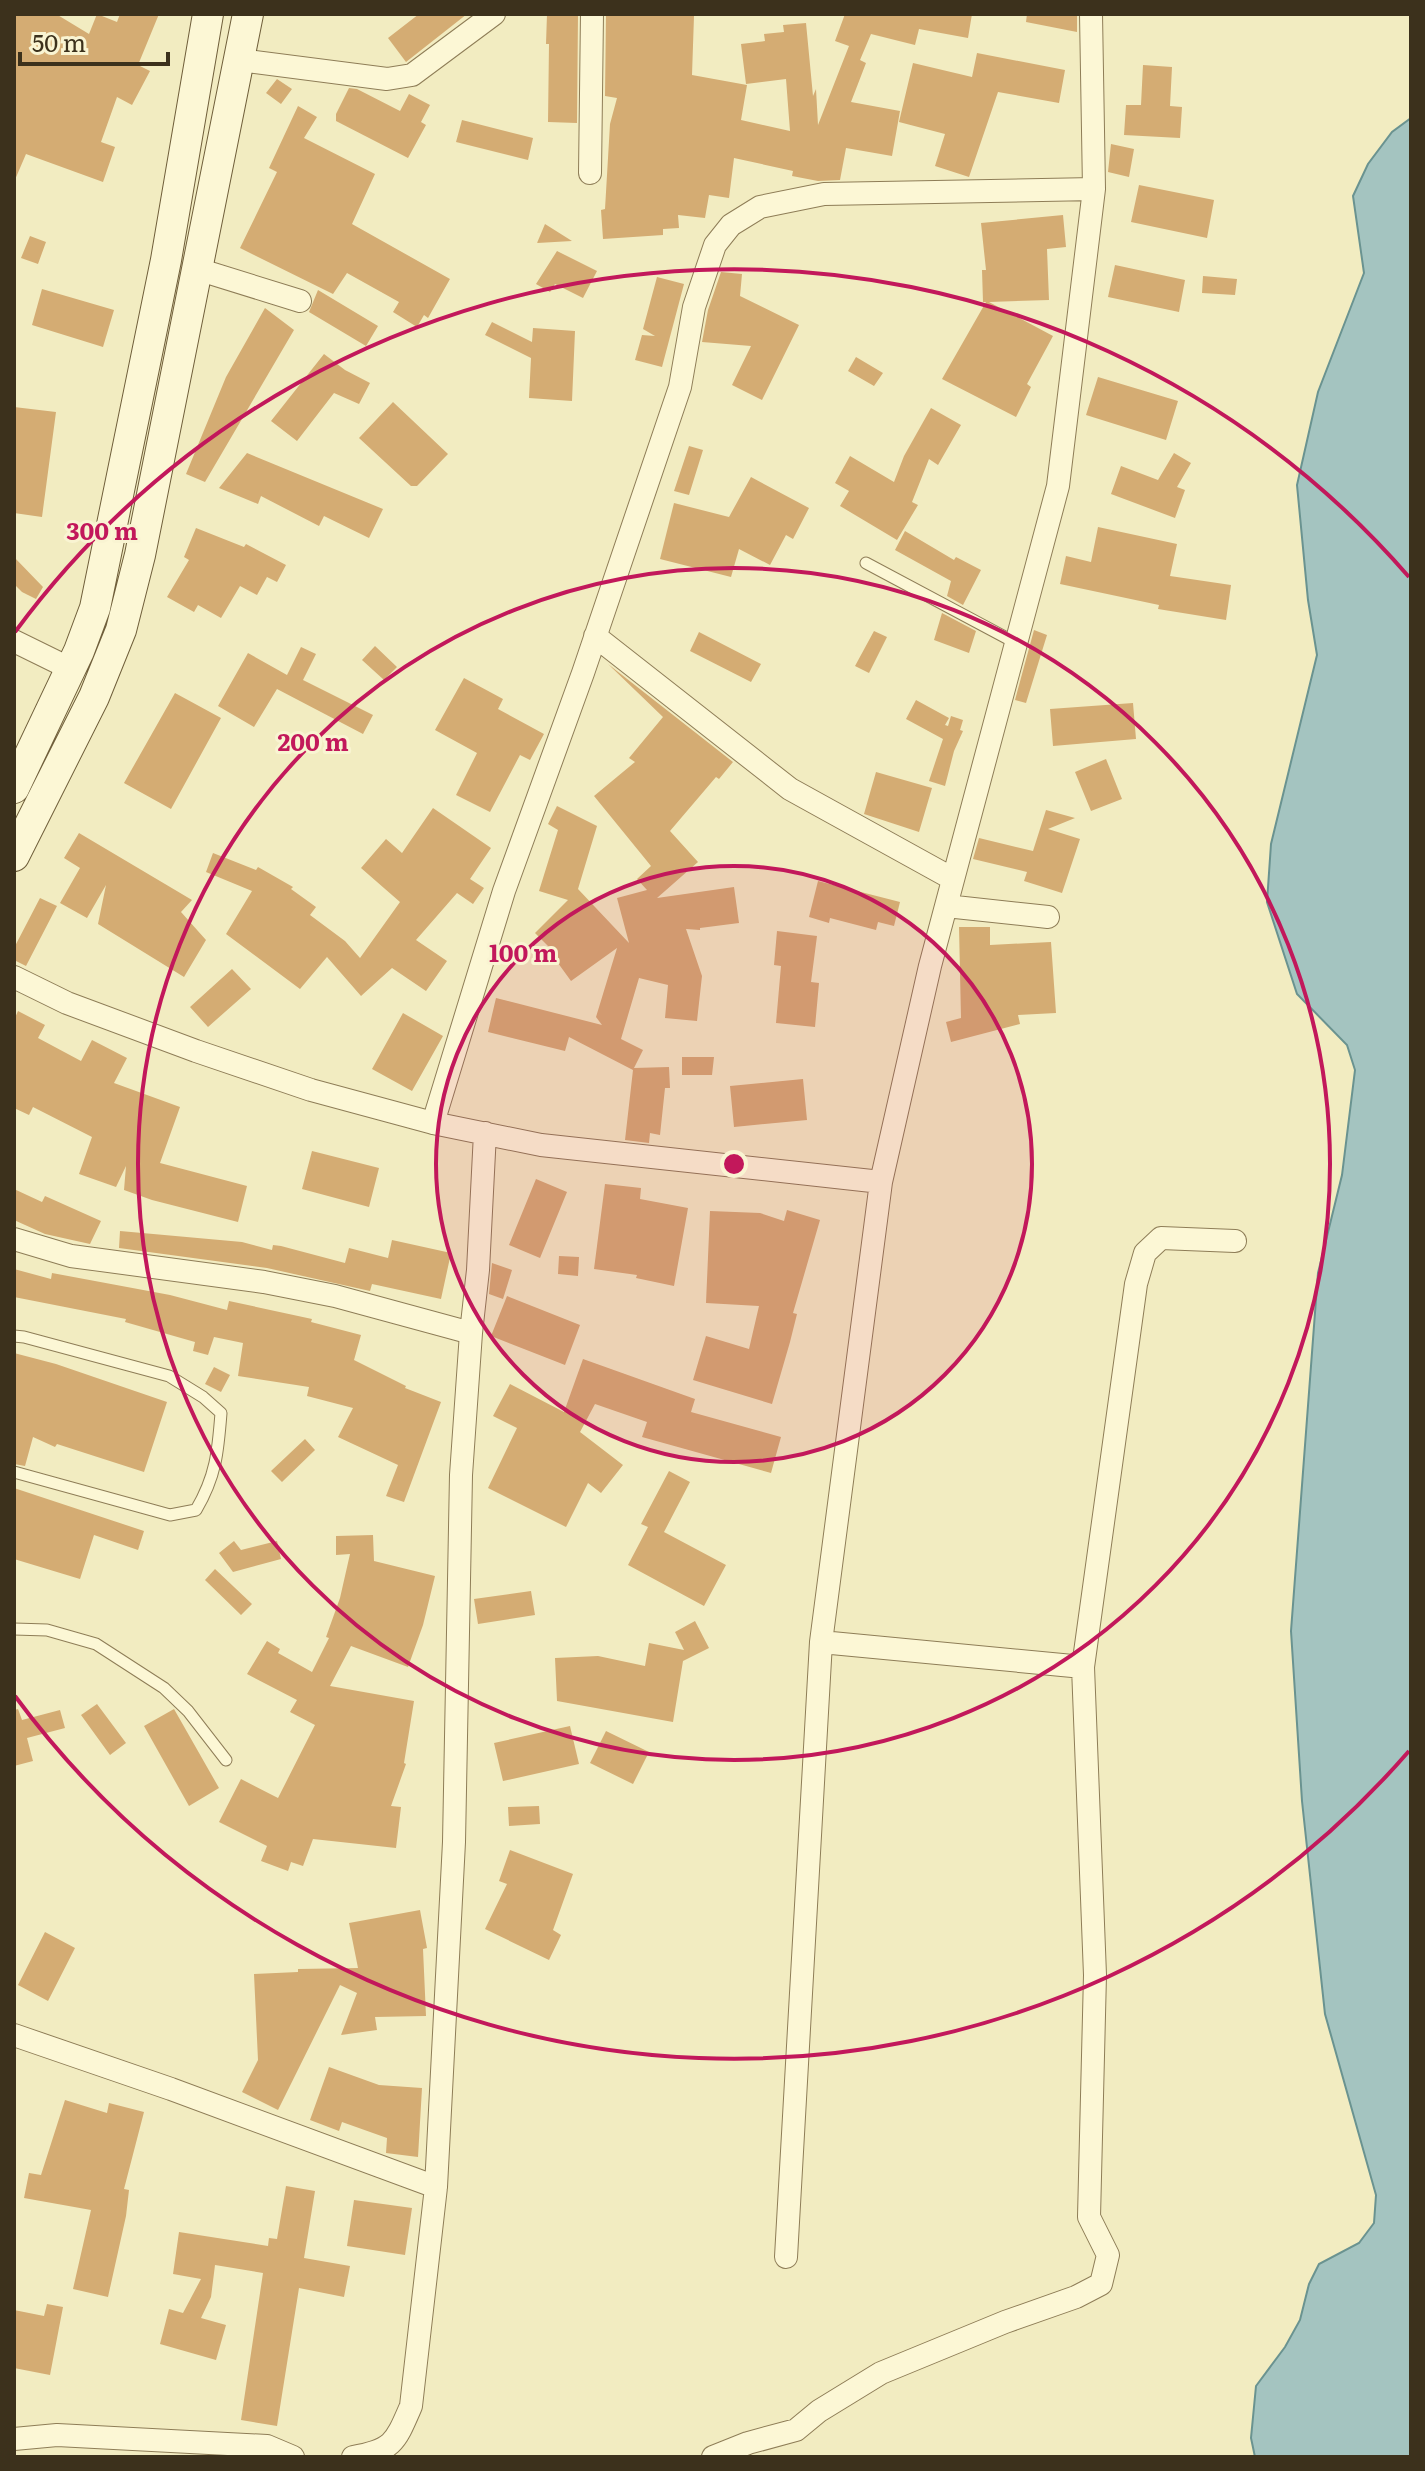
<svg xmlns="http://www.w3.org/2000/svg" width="1425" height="2471" font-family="Literata,serif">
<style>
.water{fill:#a4c4c0;stroke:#6a9390;stroke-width:2}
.building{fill:#d4ac73}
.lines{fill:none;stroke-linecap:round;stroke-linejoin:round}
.lane-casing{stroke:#8e7d57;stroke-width:13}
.street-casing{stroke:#8e7d57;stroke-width:24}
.secondary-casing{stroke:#6f5e3a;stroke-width:32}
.lane{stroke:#fcf7d5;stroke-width:11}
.street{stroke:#fcf7d5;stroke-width:22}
.secondary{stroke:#fcf7d5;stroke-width:30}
.ring{fill:none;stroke:#c2185b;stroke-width:4}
.centre{fill:#c2185b;stroke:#f9f4d2;stroke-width:4}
.ring-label{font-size:24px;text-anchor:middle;font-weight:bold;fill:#c2185b;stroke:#f9f4d2;stroke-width:6;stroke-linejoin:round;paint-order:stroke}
</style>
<rect width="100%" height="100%" fill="#f2ecc1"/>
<path class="water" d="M1411 118V2457H1255L1251 2438 1256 2386 1285 2347 1300 2320 1309 2284 1319 2264 1359 2243 1374 2223 1376 2195 1325 2014 1302 1801 1291 1631 1318 1273 1342 1175 1355 1070 1347 1045 1297 994 1267 902 1271 844 1317 655 1308 600 1297 485 1318 392 1364 273 1353 196 1368 164 1392 132Z"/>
<path class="building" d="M14 14H56L89 34 97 14 117 22 120 14H159L138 65 150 71 132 105 117 97 101 142 115 147 103 182 26 154 14 182Z
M419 14H467L406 62 388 38Z
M547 14H578L577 123 548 122 549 44H546Z
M606 14 694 16 692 75 747 85 741 120 790 131 786 79 746 84 741 44 765 41 764 34 784 32 783 25 806 23 813 96 816 89 818 125 849 46 835 41 845 14H972L968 38 919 29 915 45 871 34 860 60 866 63 851 102 900 111 892 156 846 148 840 180 818 181 792 176 793 171 734 158 729 198 709 195 705 218 678 215 679 228 663 229V235L603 239 601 210 605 209 610 124 617 98 605 96Z
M1027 14H1077V32L1026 22Z
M977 53 1065 70 1059 103 998 92 969 177 935 166 945 134 899 122 913 63 972 77Z
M1143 65 1172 67 1170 106 1182 107 1180 138 1124 135 1126 105H1141Z
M277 79 292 89 281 104 266 93Z
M349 88 357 89 400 111 409 94 430 105 421 122 426 125 408 158 336 121V114Z
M298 106 317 117 304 138 375 174 352 224 450 279 428 318 424 315 417 327 393 312 399 302 347 273 333 294 240 248 277 172 269 168Z
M462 120 533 138 528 160 456 142Z
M1111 144 1134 149 1129 177 1108 172Z
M1139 185 1214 200 1207 238 1131 222Z
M1063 215 1066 247 1047 249 1049 300 989 302 1053 336 1027 384 1031 387 1016 417 942 379 986 302H983L982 270H986L981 223Z
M545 224 572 241 537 243Z
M30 236 46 242 38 264 21 258Z
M557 251 597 271 583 298 555 284 550 292 536 284Z
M1115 265 1185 280 1179 312 1108 297Z
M721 272 742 274 740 296 799 325 762 400 732 385 751 346 702 342 708 310Z
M1203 276 1237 279 1235 295 1202 293Z
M657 277 684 284 662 367 635 360 642 335 655 336 643 329Z
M42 289 114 310 103 347 32 325Z
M318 290 378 326 366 346 309 312Z
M265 308 294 330 205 482 186 474 226 377Z
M492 322 532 342 533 328 575 331 572 401 529 398 531 358 485 335Z
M324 354 345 370 370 383 359 404 334 393 297 441 271 421Z
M856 357 883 373 874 386 848 371Z
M1098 377 1178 401 1166 440 1086 415Z
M393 402 448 454 417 486H411L359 438Z
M14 407 56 412 42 517 14 513Z
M931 408 961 425 938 465 929 459 912 502 918 505 897 540 840 506 849 491 835 483 850 456 894 482 904 456Z
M689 446 703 450 689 495 674 491Z
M247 453 383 509 369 538 324 516 319 526 261 496 258 504 219 488Z
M1174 453 1191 463 1177 487 1185 490 1175 518 1111 494 1121 466 1158 480Z
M751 477 809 508 793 539 786 535 770 565 739 549 731 577 660 559 674 503 729 517Z
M1098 527 1177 544 1170 576 1231 585 1226 620 1158 609 1159 605 1060 584 1066 556 1091 562Z
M196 528 244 547 246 544 286 565 277 582 267 577 257 595 240 586 221 618 198 605 194 612 167 597 189 560 184 557Z
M905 531 954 560 956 557 981 570 963 605 947 596 951 581 895 550Z
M14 557 43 587 36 599 22 592 14 584Z
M942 613 976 631 969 653 934 640Z
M1034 630 1047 635 1026 703 1015 700Z
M874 631 887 637 869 673 855 666Z
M699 632 761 664 751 682 690 651Z
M375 646 397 667 384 680 362 660Z
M301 647 316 654 303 680 373 715 363 734 277 689 254 727 218 706 248 653 287 675Z
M608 664 733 762 719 779 716 777 670 831 698 862 657 898 734 887 739 923 700 928V930L686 929 702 976 697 1021 665 1018 668 985 639 978 621 1039 643 1050 634 1068 669 1067 670 1088H665L660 1135 650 1133 649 1143 625 1140 633 1070 569 1037 565 1051 488 1032 496 998 602 1025 596 1017 617 948 571 981 550 952 552 950 535 933 568 900 539 891 558 830 548 824 557 806 597 826 578 889 629 943 617 898 647 890 637 879 651 866 594 796 635 762 629 758 663 717Z
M464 678 503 699 498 709 544 734 530 760 520 755 490 812 456 795 477 753 435 730Z
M175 693 221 718 171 809 124 783Z
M916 700 949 718 945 725 948 726 951 716 963 720 960 730 963 731 954 751 945 786 929 781 943 739 906 719Z
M1133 703 1136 739 1053 746 1050 709Z
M1106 759 1122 799 1091 811 1075 772Z
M876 772 932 788 919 832 864 814Z
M433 808 491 848 470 879 484 888 473 904 457 893 416 940 447 961 426 991 392 968 361 996 327 957 300 989 226 934 252 891 206 872 213 853 256 870 258 867 293 887 291 889 316 907 310 915 345 941 360 958 400 902 361 868 386 839 402 853Z
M1046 810 1075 818 1048 829 1080 839 1062 893 1024 881 1027 872 973 859 979 838 1033 851Z
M79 833 192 900 181 912 206 940 184 977 98 924 106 885 87 918 60 903 80 868 64 858Z
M818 881 900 902 894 926 878 922 876 930 830 918 829 923 809 917Z
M40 898 57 906 26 966 14 960V948Z
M959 927H990V945L1051 942 1056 1013 1018 1015 1020 1024 951 1042 946 1022 961 1018Z
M777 931 817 936 811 982 819 983 815 1027 776 1023 781 966 774 965Z
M232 969 251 989 208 1027 190 1007Z
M18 1011 45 1025 38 1038 81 1061 92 1040 127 1058 114 1083 180 1107 160 1163 247 1186 238 1222 152 1200 124 1190 126 1166 116 1187 79 1174 92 1137 33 1107 29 1115 14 1108V1020Z
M403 1013 443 1036 412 1091 372 1069Z
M682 1057H714L712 1075H682Z
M803 1079 807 1120 734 1127 730 1086Z
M312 1151 379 1168 369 1207 302 1189Z
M536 1179 567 1192 540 1258 509 1245Z
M605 1184 641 1188 640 1199 688 1208 674 1286 636 1278 637 1275 594 1269Z
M14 1189 42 1202 45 1196 101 1221 90 1244 45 1234 14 1220Z
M787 1210 820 1220 793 1313 797 1314 790 1342 772 1404 693 1380 706 1336 749 1349 759 1306 706 1303 710 1211 760 1213 784 1221Z
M120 1231 242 1242 272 1250 273 1245 281 1246 345 1263 349 1248 388 1258 392 1240 451 1253 441 1299 372 1284 370 1291 267 1268 119 1248Z
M559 1256 579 1257 578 1276 558 1274Z
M492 1263 512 1270 503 1299 489 1294Z
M14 1269 51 1279 52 1273 170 1295 227 1310 229 1301 312 1319 311 1322 361 1335 354 1360 406 1386 405 1388 441 1402 404 1502 386 1496 398 1465 338 1437 353 1408 307 1396 309 1387 238 1376 243 1343 214 1337 208 1355 193 1351 195 1342 125 1322 126 1319 14 1297Z
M507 1296 580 1325 565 1365 491 1336Z
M14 1353 56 1364 167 1402 144 1472 57 1444 55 1447 33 1437 25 1466 14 1464Z
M583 1359 695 1399 691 1412 781 1437 771 1473 642 1437 647 1422 595 1404 580 1432 623 1465 601 1493 588 1483 566 1527 488 1488 517 1428 493 1416 510 1384 564 1412Z
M214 1367 230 1375 221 1392 205 1384Z
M305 1439 315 1450 282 1482 271 1471Z
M669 1471 690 1482 664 1532 726 1565 704 1606 628 1565 648 1527 641 1524Z
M14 1488 144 1531 138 1550 94 1535 80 1579 14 1559Z
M373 1535 374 1561 435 1576 423 1625 408 1667 351 1646 330 1686 414 1701 404 1763 406 1764 391 1806 401 1807 396 1848 313 1839 303 1866 291 1862 288 1871 261 1861 267 1846 219 1822 241 1779 278 1798 315 1725 290 1712 297 1700 247 1674 267 1641 280 1649 278 1653 312 1672 329 1638 326 1637 340 1598 350 1554 336 1555V1536Z
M234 1541 241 1550 277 1541 281 1559 233 1572 219 1553Z
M215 1569 252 1604 241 1615 205 1580Z
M531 1591 535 1615 478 1624 474 1599Z
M695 1621 709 1648 683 1661 673 1722 557 1701 555 1658 598 1656 645 1666 649 1643 684 1650 675 1632Z
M97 1704 126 1743 110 1755 81 1715Z
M18 1709 22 1720 60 1710 65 1728 27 1738 33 1761 14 1766V1710Z
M174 1709 219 1788 189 1806 144 1726Z
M570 1726 579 1764 503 1781 494 1743Z
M606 1731 649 1752 633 1784 590 1763Z
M539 1806 540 1824 509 1826 508 1807Z
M510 1850 573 1874 553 1930 561 1935 549 1960 485 1929 507 1884 499 1881Z
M420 1910 427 1948 423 1949 426 2016 375 2017 377 2030 341 2035 357 1993 340 1985 278 2110 242 2092 258 2060 254 1974 298 1972V1969L358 1968 349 1923Z
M45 1932 75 1948 48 2001 18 1985Z
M329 2067 379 2085 422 2088 418 2157 386 2153 387 2138 342 2122 339 2131 310 2120Z
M65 2100 107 2113 109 2103 144 2112 124 2189 129 2190 126 2216 108 2297 73 2289 91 2210 24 2198 29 2173 41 2175Z
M286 2186 315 2191 304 2258 350 2266 344 2297 299 2288 277 2426 241 2420 263 2273 215 2265 211 2297 201 2318 226 2325 216 2360 160 2344 169 2309 183 2313 201 2279 173 2274 179 2232 268 2246 269 2238 277 2239Z
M354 2200 412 2208 405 2255 347 2246Z
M47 2304 63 2307 50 2375 14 2368V2310L44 2316Z"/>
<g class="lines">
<g class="lane-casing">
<path id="lane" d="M866 563 1016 643
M14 1336 24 1337 169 1376 203 1397 221 1413C218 1452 216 1476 196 1510L170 1515 14 1472
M14 1629 47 1630 96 1644 164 1688 188 1711 226 1760"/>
</g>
<g class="street-casing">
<path id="street" d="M239 60 387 79 412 75 494 14
M590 173 592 14
M197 269 300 301
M595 636 790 789 953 879
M14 641 71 669
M946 906 1048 917
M14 977 67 1003 196 1051 311 1090 433 1123 541 1145 881 1182
M433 1123 504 891 583 673 680 387 694 307 715 245 731 225 760 207 824 194 1094 189
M14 1239 71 1256 264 1282 335 1296 471 1333
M1083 1667 1136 1284 1145 1253 1161 1238 1235 1241
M14 2035 171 2089 436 2187
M786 2257 821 1642 881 1182 930 966 1058 486 1094 189 1091 14
M14 2439 57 2435 267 2446 293 2457
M353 2457C393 2450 395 2443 411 2406L436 2187 454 1842 461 1475 471 1333 478 1270 485 1133
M713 2457 748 2443 796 2430 819 2411 881 2373 1005 2322 1076 2297 1101 2284 1108 2255 1089 2217 1095 1975 1083 1667 821 1642"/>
</g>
<g class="secondary-casing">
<path id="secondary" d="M14 788 79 651 95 608 166 260 208 14
M14 856 94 697 121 630 140 555 248 14"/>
</g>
<use href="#lane" class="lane"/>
<use href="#street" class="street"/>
<use href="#secondary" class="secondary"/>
</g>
<circle cx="734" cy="1164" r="298" fill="#c2185b" fill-opacity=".12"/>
<g class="ring">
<circle cx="734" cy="1164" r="298"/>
<circle cx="734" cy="1164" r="596"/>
<path d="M1409 1751A894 894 0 0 1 15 1696M15 632A894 894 0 0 1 1409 577"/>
</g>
<circle cx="734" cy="1164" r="12" class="centre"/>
<g class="ring-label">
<text x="102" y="540">300 m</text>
<text x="313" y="751">200 m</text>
<text x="523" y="962">100 m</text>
</g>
<rect width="1425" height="2471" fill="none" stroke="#3c311c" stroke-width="32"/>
<path d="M20 52v12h148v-12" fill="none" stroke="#3c311c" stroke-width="4"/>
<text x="32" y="52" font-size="24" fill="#3c311c" stroke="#f9f4d2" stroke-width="6" paint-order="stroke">50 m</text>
</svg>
